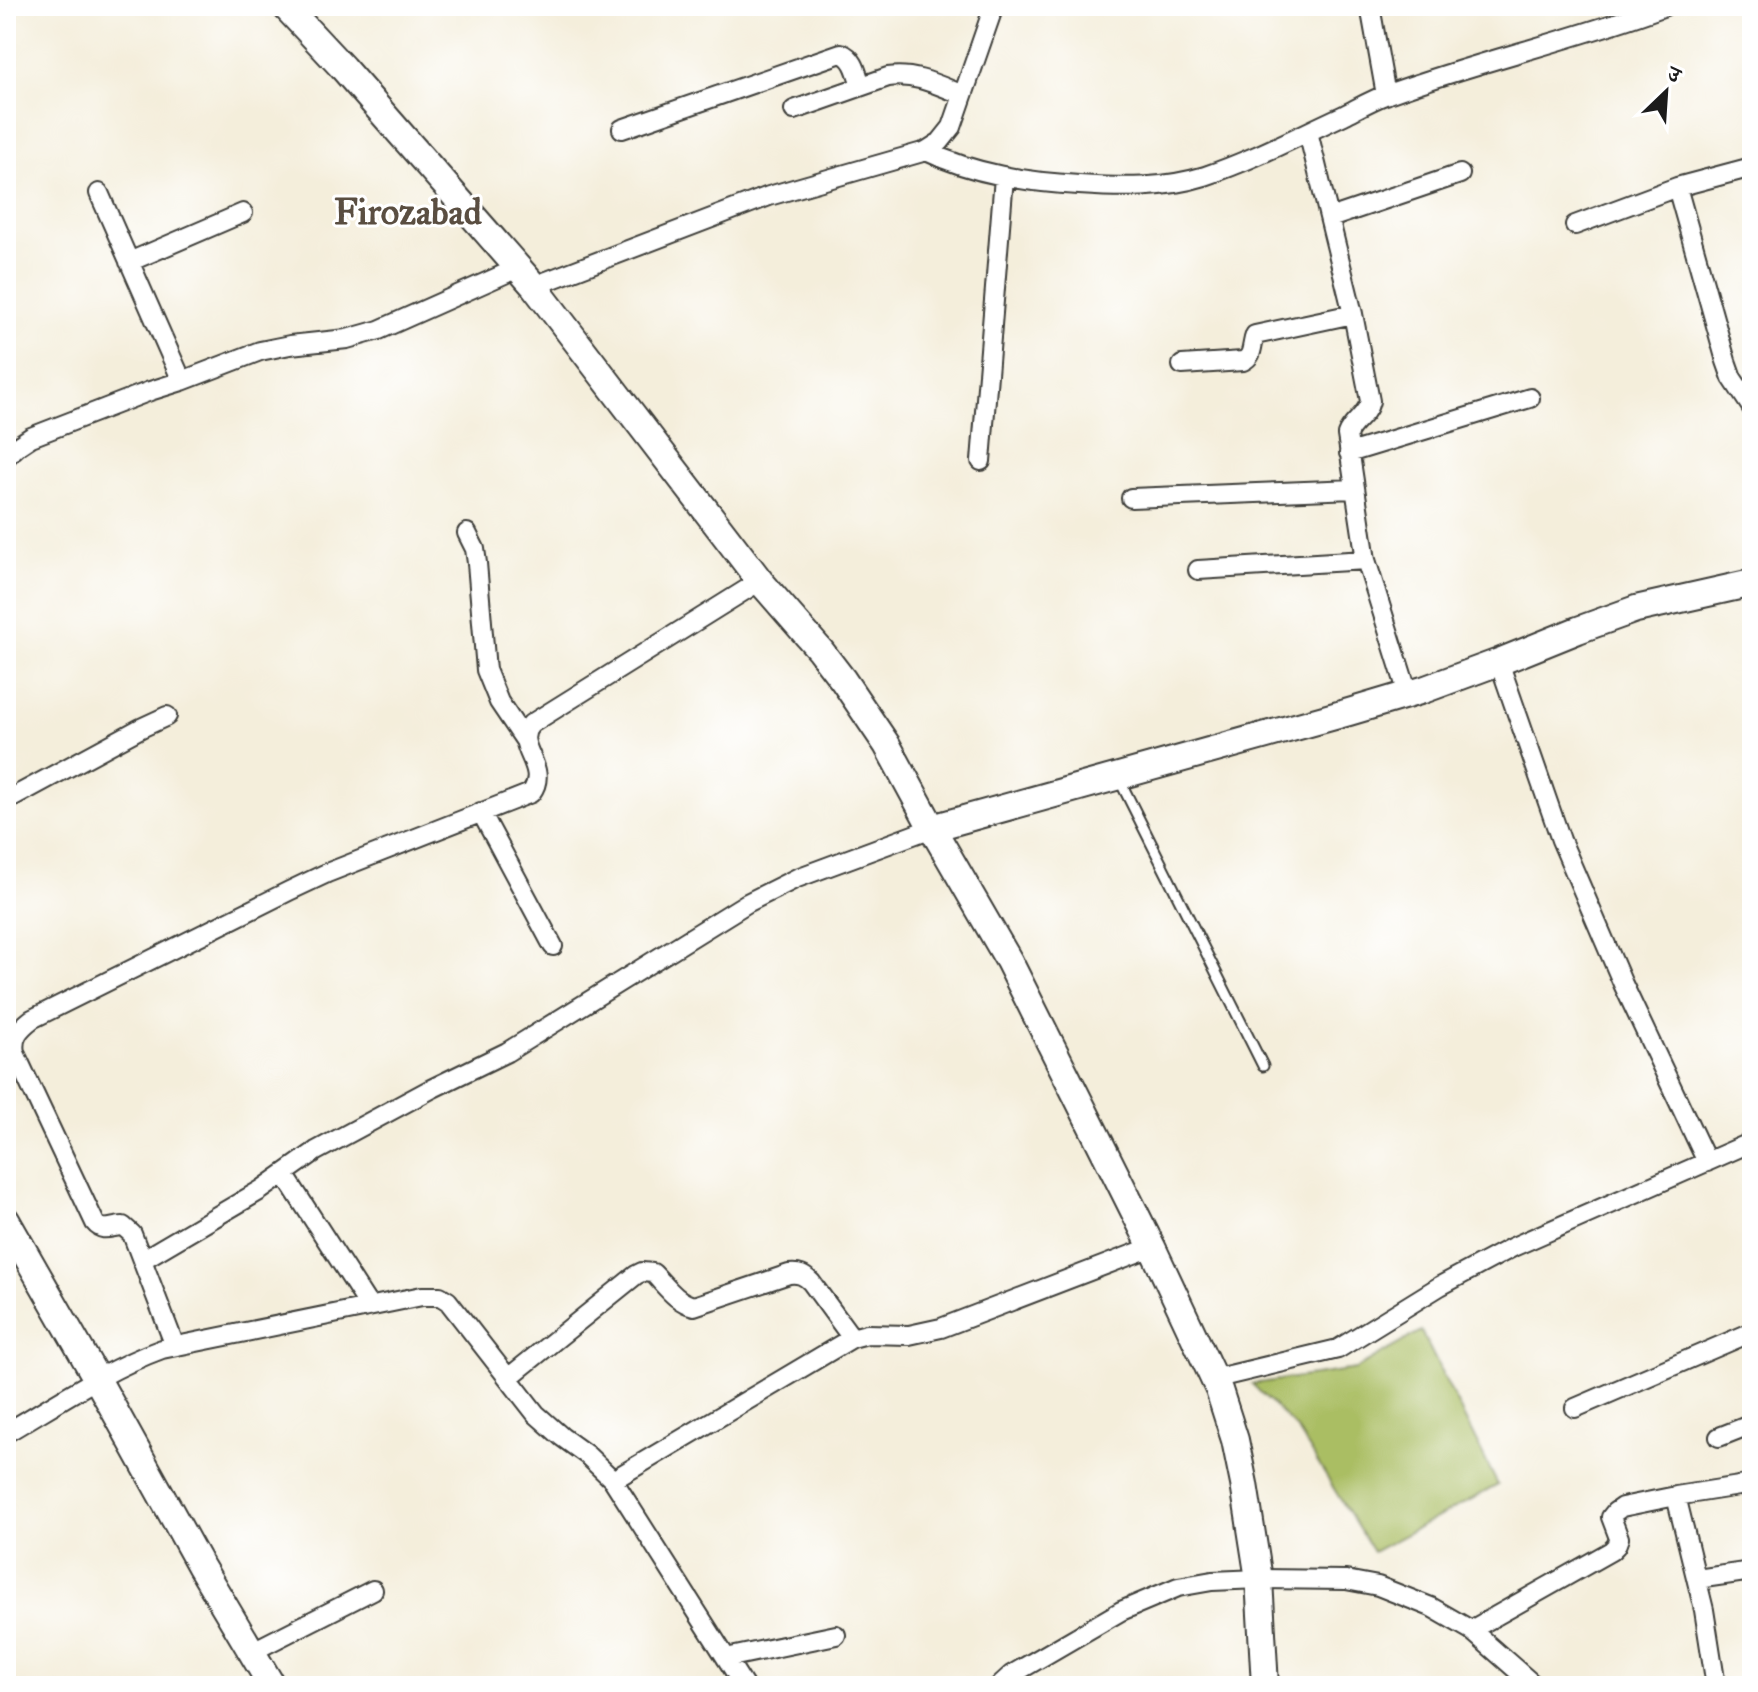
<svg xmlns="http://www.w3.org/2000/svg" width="1758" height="1692" font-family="'IM FELL Great Primer','Noto Serif Devanagari',serif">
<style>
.green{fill:#aabe63;stroke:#636d40;stroke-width:2}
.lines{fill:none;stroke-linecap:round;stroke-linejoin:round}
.lane-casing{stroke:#3c3c39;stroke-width:13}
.street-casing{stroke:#3c3c39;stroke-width:22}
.secondary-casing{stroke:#3c3c39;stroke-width:30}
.lane{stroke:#fff;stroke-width:9}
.street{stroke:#fff;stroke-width:18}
.secondary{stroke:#fff;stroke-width:26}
.labels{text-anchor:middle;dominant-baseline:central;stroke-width:6;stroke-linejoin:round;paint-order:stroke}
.district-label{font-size:36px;font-weight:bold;fill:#5a4e41;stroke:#fff}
</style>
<rect width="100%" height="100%" fill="#fff"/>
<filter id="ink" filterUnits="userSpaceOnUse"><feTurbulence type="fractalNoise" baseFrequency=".0125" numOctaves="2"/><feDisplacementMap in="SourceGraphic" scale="16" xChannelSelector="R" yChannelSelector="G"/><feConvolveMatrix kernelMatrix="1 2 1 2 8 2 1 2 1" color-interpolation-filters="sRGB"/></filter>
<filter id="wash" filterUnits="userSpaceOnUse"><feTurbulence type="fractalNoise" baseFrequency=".006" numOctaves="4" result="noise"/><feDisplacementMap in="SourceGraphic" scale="32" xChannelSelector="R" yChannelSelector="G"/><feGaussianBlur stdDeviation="1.8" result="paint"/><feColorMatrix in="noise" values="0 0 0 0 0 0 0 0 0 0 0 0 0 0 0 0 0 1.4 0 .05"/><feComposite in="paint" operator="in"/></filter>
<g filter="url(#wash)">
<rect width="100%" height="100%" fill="#f4eedb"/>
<path class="green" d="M1421 1331 1498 1485 1373 1552 1297 1429 1252 1384 1356 1369Z"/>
</g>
<g filter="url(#ink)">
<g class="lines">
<g class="lane-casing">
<path id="lane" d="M1119 779 1263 1066"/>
</g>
<g class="street-casing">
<path id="street" d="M1370 6 1386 95
M794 110 888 77C915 73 938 85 963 95
M622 129 841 53C855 58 857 74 861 86
M1308 132 1353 314 1370 401C1367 416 1352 421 1347 435L1366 560 1408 694
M926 151C974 174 1026 182 1079 185 1122 188 1163 189 1205 176 1253 160 1298 136 1344 115 1358 108 1373 99 1388 94 1479 61 1574 40 1665 6
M1677 187 1726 361 1732 378 1752 408
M99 193 182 381
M1330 218 1460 174
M1575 225 1677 187 1752 167
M129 262 243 213
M534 286 769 196 926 151 940 142 952 127 994 6
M1182 365 1243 361C1254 356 1251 345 1255 335L1353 314
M1349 453 1530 398
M6 457 19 445 31 437 150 391 182 381 260 351 290 345 347 339 379 330 518 268
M981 461 1004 177
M1131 498 1354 489
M467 533 475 549 477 563 486 670 499 702 524 739
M1198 570 1366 560
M1499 662 1561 840 1623 984 1707 1162
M6 801 141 728 167 716
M481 812 553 946
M284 1174 369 1306
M142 1260 261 1190 316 1151 431 1089 507 1052 747 903 797 878 932 828
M175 1346 132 1234 123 1226C112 1226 103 1233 95 1223L15 1053C12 1037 19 1029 32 1019L289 891 327 873 531 793C551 766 511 746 531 724L760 581
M508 1378 636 1275 642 1272 653 1273C666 1286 676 1302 694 1306L789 1274C799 1273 804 1275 811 1282L852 1338
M1213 1379 1338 1349 1440 1286 1513 1247 1752 1142
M1575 1408 1752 1332
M6 1433C57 1403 107 1369 162 1349L422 1296H440L448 1301 536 1414 562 1437 587 1455 613 1480 744 1686
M1719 1437 1752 1424
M613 1480 852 1338 867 1334 909 1335 941 1328 1152 1247
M1676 1496 1704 1610 1716 1686
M1697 1579 1752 1571
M1471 1630 1611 1551 1616 1546 1619 1538 1611 1517 1615 1512 1622 1507 1676 1496 1752 1484
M251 1652 373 1590
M726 1658 836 1635
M999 1686 1011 1675 1121 1611 1178 1587 1212 1581 1259 1579 1346 1580 1378 1586 1431 1607 1471 1630 1535 1686"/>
</g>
<g class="secondary-casing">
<path id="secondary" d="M285 6 343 68 534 286 760 581 820 650 843 680 887 745 932 828 1009 961 1152 1247 1219 1390 1235 1440 1244 1484 1259 1579 1265 1686
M932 828 1349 712 1423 690 1499 662 1578 630 1636 609 1752 583
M6 1220 97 1379 200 1565 272 1686"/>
</g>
<use href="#lane" class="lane"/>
<use href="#street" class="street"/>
<use href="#secondary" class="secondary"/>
</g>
</g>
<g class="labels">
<g class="district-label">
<text x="408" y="212">Firozabad</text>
</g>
</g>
<rect width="1758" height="1692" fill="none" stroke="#fff" stroke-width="32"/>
<g transform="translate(1666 92) rotate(25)" stroke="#ffffff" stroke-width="6" paint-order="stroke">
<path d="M0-6L14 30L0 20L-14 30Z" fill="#1c1c1c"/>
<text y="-12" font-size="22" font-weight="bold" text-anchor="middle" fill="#1c1c1c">उ</text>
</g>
</svg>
